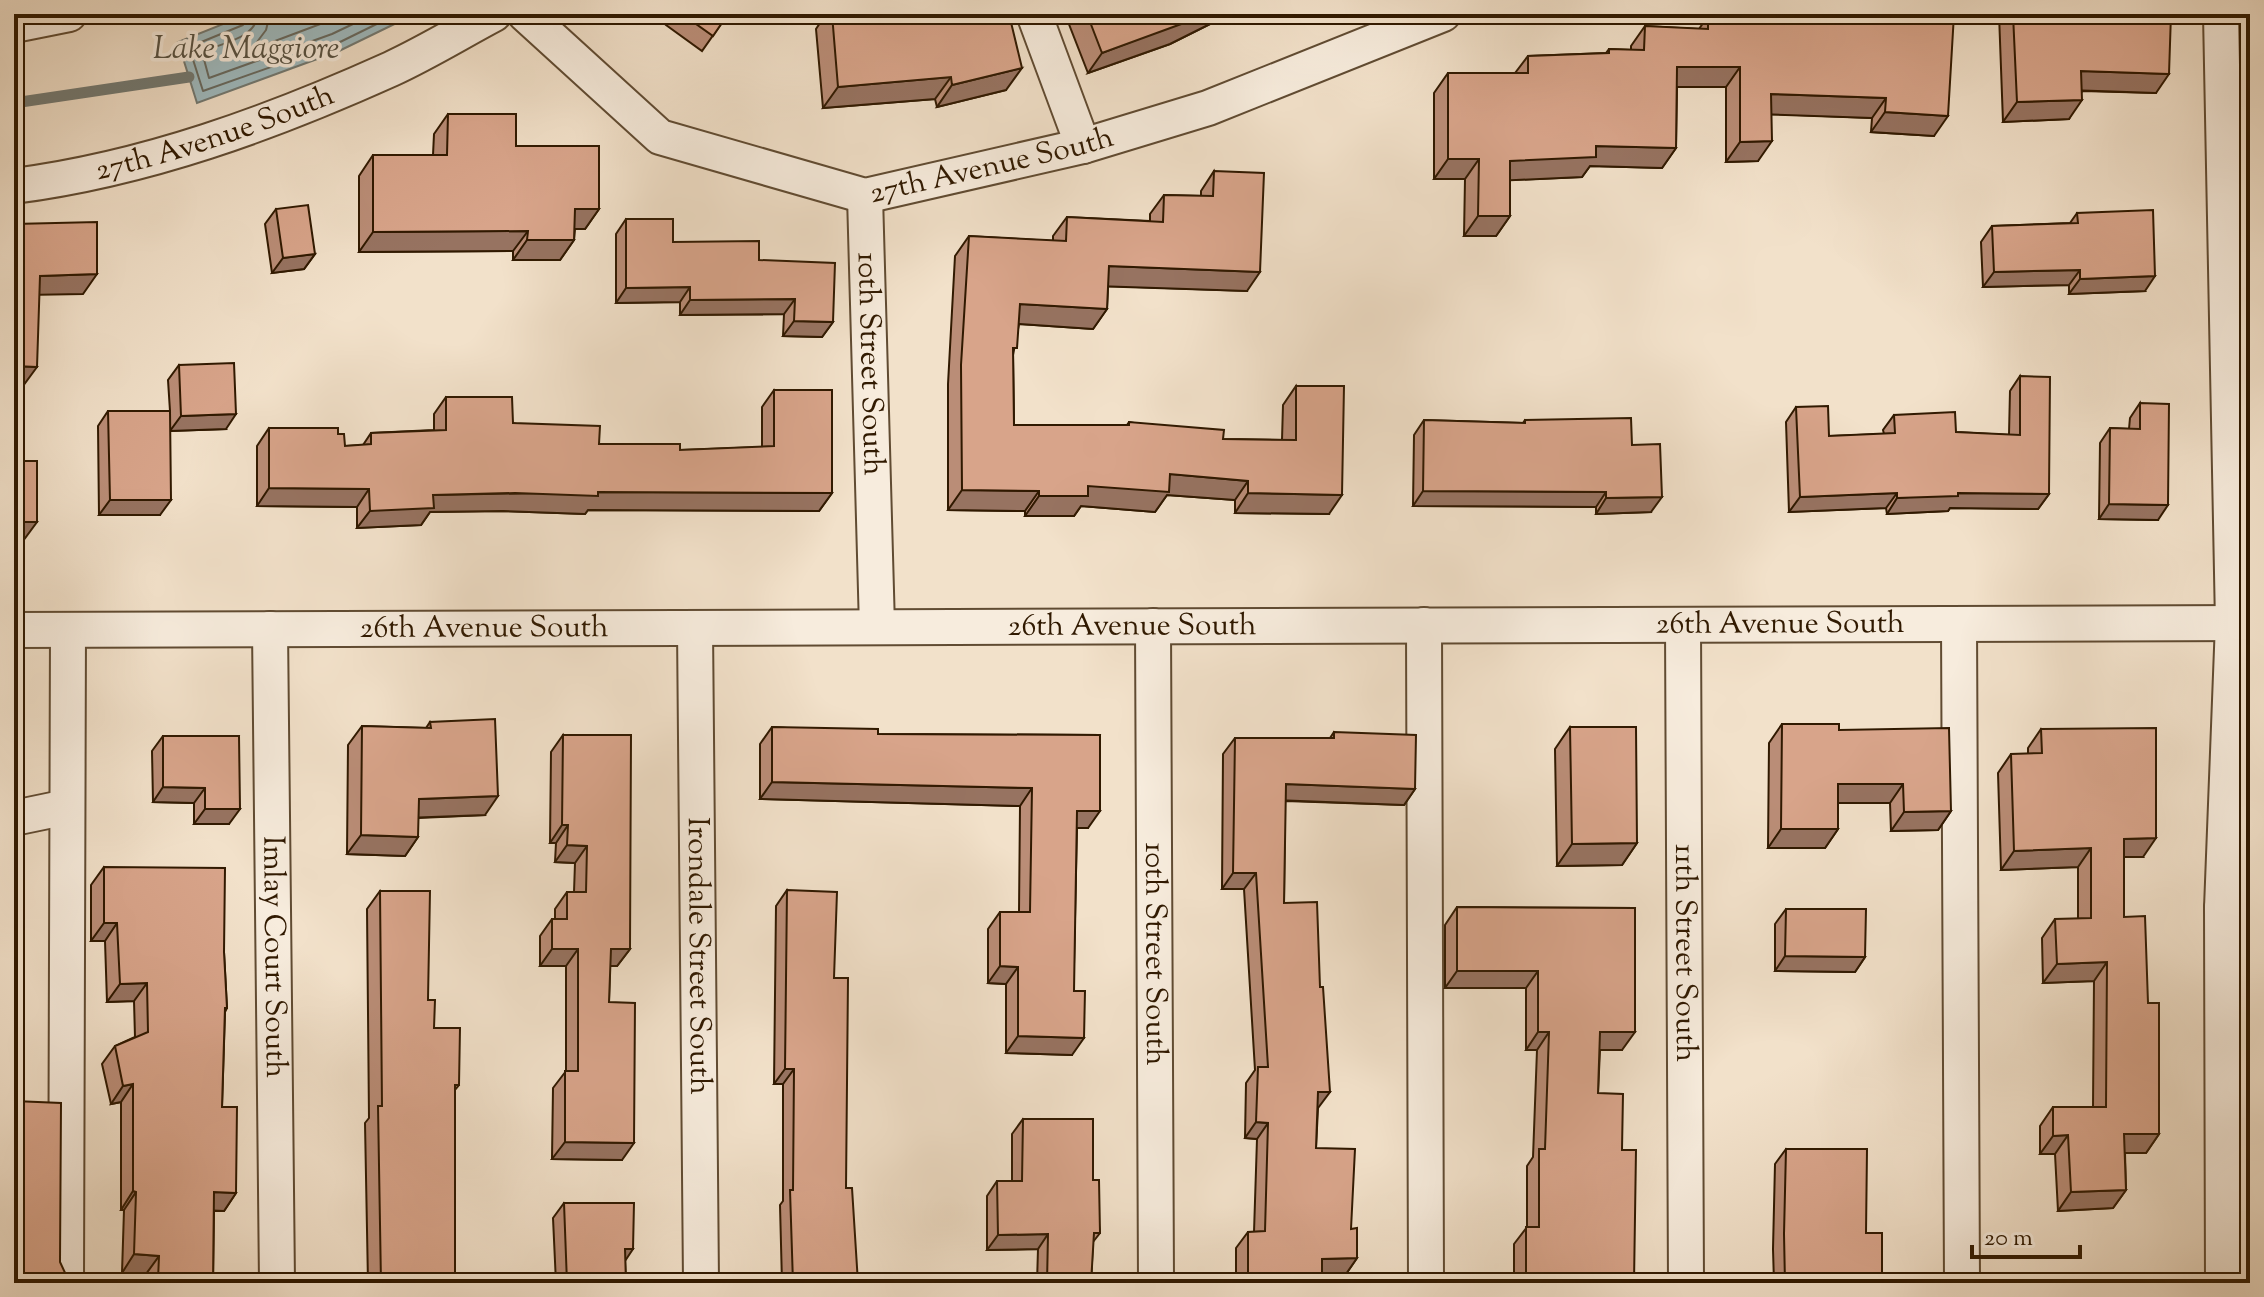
<svg xmlns="http://www.w3.org/2000/svg" width="2264" height="1297" font-family="'Sorts Mill Goudy',serif">
<style>
.water{fill:#9fbbc0;stroke:#737a73;stroke-width:2}
.lines{fill:none;stroke-linecap:round;stroke-linejoin:round}
.shore{stroke:#686a60;stroke-width:2}
.stream{stroke:#737a73;stroke-width:11}
.minor-casing{stroke:#604b32;stroke-width:38}
.minor{stroke:#f7ecdd;stroke-width:34}
.wall{fill:#ba8d77;stroke:#301900;stroke-width:2}
.shaded-wall{fill:#977361;stroke:#301900;stroke-width:2}
.building{fill:#d8a48a;stroke:#301900;stroke-width:2}
.labels{text-anchor:middle;dominant-baseline:central;stroke-width:7;stroke-linejoin:round;paint-order:stroke}
.street-label{font-size:30px;fill:#301900;stroke:#f7ecdd}
.water-label{font-size:32px;font-style:italic;fill:#575243;stroke:#f7ecdd}
</style>
<rect width="100%" height="100%" fill="#f2e1ca"/>
<filter id="stains"><feTurbulence type="fractalNoise" baseFrequency=".0025" numOctaves="4"/><feColorMatrix values="0 0 0 0 .2 0 0 0 0 .09 0 0 0 0 .02 0 0 0 .5 -.17"/></filter>
<radialGradient id="worn" r=".72"><stop offset=".6" stop-color="#630" stop-opacity="0"/><stop offset="1" stop-color="#630" stop-opacity=".3"/></radialGradient>
<path class="water" d="M248 14H415L339 51 197 103 178 42Z"/>
<g class="lines">
<path class="shore" d="M247 14 243 25 189 47 203 91 336 44 397 14
M258 14C256 39 221 43 202 52L209 78 332 34 374 14
M270 14 266 30 257 42 259 47 347 14"/>
<path class="stream" d="M14 103 189 77"/>
<g class="minor-casing">
<g id="minor">
<path id="s1" d="M525 14 660 137 865 196 1083 146 1208 108 1443 14"/>
<path d="M1034 14 1083 146"/>
<path d="M2221 14 2233 623 2222 908 2223 1283"/>
<path d="M14 25 69 14"/>
<path id="s2" d="M14 186C146 169 271 123 391 69 426 53 460 32 494 14"/>
<path id="s3" d="M865 196 877 627"/>
<path d="M1959 624 1962 1283"/>
<path d="M1424 625 1426 1283"/>
<path id="s4" d="M1683 625 1686 1283"/>
<path id="s5" d="M1153 626 1156 1283"/>
<path id="s6" d="M695 628 701 1283"/>
<path id="s7" d="M270 629 277 1283"/>
<path id="s8" d="M14 630 2250 623"/>
<path d="M14 818 67 807"/>
<path d="M2222 908 2250 907"/>
<path d="M66 1283 68 630"/>
</g>
</g>
<use href="#minor" class="minor"/>
</g>
<path class="wall" d="M673 14H728L702 51 666 25Z
M826 14H1009L1006 90 937 107 935 99 823 108 816 29Z
M1065 14H1230L1170 44 1088 73Z
M1788 14H1954L1934 136 1871 132 1872 118 1771 114 1758 161 1726 162V87H1677L1676 148 1662 168 1590 166 1582 177 1510 180V216L1496 236H1464L1465 179H1434V93L1448 73H1515L1528 56 1606 53 1609 49 1631 50V46L1645 26 1699 29 1708 16H1787Z
M1999 14H2171L2156 93 2082 91 2069 119 2003 122Z
M448 114 516 146 599 209 585 229H575L574 240 560 260H513V251L359 252V176L373 155H433L434 134Z
M1214 171 1247 291 1108 286 1107 309 1093 329 1019 324 1013 355 1014 425H1127L1129 422 1223 439 1282 440 1283 405 1296 386 1329 514 1235 513V500L1167 495 1155 512 1081 506 1074 516H1025V511L948 510V384L955 256 969 236 1053 241V236L1067 217 1150 221V214L1164 195 1201 196V191Z
M276 209 315 254 304 269 272 273 265 224Z
M2077 213 2145 291 2069 294V285L1983 287 1981 242 1992 226 2070 223Z
M626 219 673 242 759 260 833 322 822 337 783 336 784 314 680 315V302L616 303V234Z
M179 365 226 429 170 431 160 515H99L98 426 108 411H170L168 380Z
M2020 376 2049 494 2038 509 1950 508 1948 511 1887 514 1886 508 1789 512 1786 422 1796 407 1829 436 1884 434 1883 430 1894 415 1956 432 2009 435 2010 391Z
M774 390 832 493 819 511 588 510 585 514 503 511 430 512 421 525 357 528V507L257 506V446L269 428 345 446 363 445 371 433 434 430V414L446 397 513 423 599 444 680 450 762 447V407Z
M2140 403 2158 520 2099 519 2100 443 2110 428 2129 429 2130 418Z
M1424 420 1523 423 1525 420 1632 445 1651 512 1596 514V507L1413 506 1414 435Z
M430 722 485 815 418 818V837L405 856 347 854 348 745 362 726 426 728Z
M1782 724 1839 730 1951 811 1938 830 1891 831 1890 803H1838V829L1825 848H1768L1769 743Z
M772 727 878 734 1100 735 1088 828H1077L1072 1055 1006 1053V984L988 983V929L1000 912H1019L1020 806 760 799V744Z
M1570 727 1637 843 1622 865 1557 866 1555 749Z
M2041 729 2143 857H2124V917L2148 1003 2159 1134 2146 1153H2125L2126 1190 2113 1208 2058 1211 2055 1154H2040V1126L2053 1107H2093L2094 981 2043 983 2042 938 2055 919H2078V867L2001 870 1998 773 2011 754H2028V748Z
M1334 732 1415 789 1404 805 1285 801 1284 903 1318 1108 1316 1148 1351 1229 1357 1258 1346 1274 1322 1275 1323 1283H1236V1248L1248 1232H1254L1257 1139 1245 1138 1246 1083 1255 1070 1244 889H1222L1223 754 1235 738H1330Z
M563 735 630 949 617 966H610L609 1002 622 1160 552 1159 553 1088 566 1071V966H540V936L552 919H555V909L567 892H574L575 863 555 862 556 843H550L551 752Z
M163 736H239L229 824H194V803L153 802 152 751Z
M104 867 224 952 227 1008 225 1012 222 1107 236 1193 224 1211H214L213 1283H146V1274L122 1273 124 1210H121V1102L111 1104 102 1064 115 1046 135 1037 134 1001 107 1002 105 941H91V885Z
M787 890 834 978 846 1188 858 1283H782L780 1205 783 1201V1084H774L776 906Z
M380 891 428 1000 434 1028 459 1085 455 1090V1283H368L365 1123 369 1118 367 909Z
M1457 907 1635 908 1622 1050H1600L1598 1093 1622 1150 1634 1283H1514V1244L1527 1227V1166L1533 1157 1537 1050H1526V988H1445V925Z
M1786 909 1865 957 1855 972 1775 971V924Z
M1023 1119 1093 1180 1100 1233 1093 1242 1091 1283H1037L1038 1249 987 1250V1196L997 1181H1012V1134Z
M1786 1149 1866 1233 1881 1283H1774L1773 1249 1775 1164Z
M564 1203 625 1260 626 1283H556L553 1218Z"/>
<path class="shaded-wall" d="M1203 14H1230L1170 44 1088 73 1102 53Z
M1677 67H1740L1726 87H1663Z
M1022 68 1006 90 937 107 952 85Z
M2081 71 2169 74 2156 93 2068 90Z
M951 77 935 99 823 108 838 87Z
M1771 94 1886 98 1872 118 1757 114Z
M2082 100 2069 119 2003 122 2017 102Z
M1885 112 1948 116 1934 136 1871 132Z
M1772 141 1758 161 1726 162 1740 142Z
M1596 146 1676 148 1662 168 1590 166 1582 177 1496 181 1510 161Z
M1448 159H1479L1465 179H1434Z
M575 209H599L585 229H561Z
M1478 216H1510L1496 236H1464Z
M528 231 513 251 359 252 373 232Z
M527 240H574L560 260H513Z
M315 254 304 269 272 273 283 258Z
M1109 266 1260 272 1247 291 1095 286Z
M2080 270 2069 285 1983 287 1994 272Z
M97 274 83 294 26 295 40 276Z
M2155 276 2145 291 2069 294 2080 279Z
M690 287 680 302 616 303 626 288Z
M795 299 784 314 680 315 690 300Z
M1020 304 1107 309 1093 329 1006 323Z
M794 321 833 322 822 337 783 336Z
M14 366 37 367 23 386H14Z
M236 414 226 429 170 431 181 416Z
M1170 474 1248 481 1235 500 1167 495 1155 512 1081 506 1074 516H1025L1039 496 1088 486Z
M269 488 369 489 357 507 257 506Z
M962 490 1039 491 1025 511 948 510Z
M1423 491 1606 492 1596 507 1413 506Z
M598 492 832 493 819 511 588 510 585 514 503 511 430 512 421 525 357 528 370 511 433 495Z
M1248 493 1342 495 1329 514 1235 513Z
M1897 493 1886 508 1789 512 1800 497Z
M1958 493 2049 494 2038 509 1950 508 1948 511 1887 514 1897 498Z
M1662 497 1651 512 1596 514 1606 498Z
M110 500H171L160 515H99Z
M2109 504 2168 505 2158 520 2099 519Z
M14 522H37L23 541H14Z
M772 782 1032 788 1020 806 760 799Z
M1286 784 1415 789 1404 805 1274 800Z
M1838 784H1903L1890 803H1825Z
M163 787 205 788 194 803 153 802Z
M498 796 485 815 405 818 419 799Z
M205 809H240L229 824H194Z
M1077 811H1100L1088 828H1065Z
M1951 811 1938 830 1891 831 1904 812Z
M562 825H568L556 843H550Z
M1781 829H1838L1825 848H1768Z
M361 835 418 837 405 856 347 854Z
M2156 838 2143 857H2111L2124 839Z
M1637 843 1622 865 1557 866 1572 844Z
M567 845 587 846 575 863 555 862Z
M2091 848 2078 867 2001 870 2014 851Z
M1233 873H1256L1244 889H1222Z
M104 923H117L105 941H91Z
M552 949H578L566 966H540Z
M611 949H630L617 966H599Z
M1785 956 1865 957 1855 972 1775 971Z
M2107 962 2094 981 2043 983 2057 964Z
M1000 966 1018 967 1006 984 988 983Z
M1457 971H1538L1526 988H1445Z
M147 983 134 1001 107 1002 120 984Z
M1538 1032H1549L1537 1050H1526Z
M1600 1032H1635L1622 1050H1588Z
M1018 1036 1084 1038 1072 1055 1006 1053Z
M785 1069H794L783 1084H774Z
M133 1084 121 1102 111 1104 123 1086Z
M1318 1092H1330L1318 1108H1307Z
M1256 1122 1268 1123 1257 1139 1245 1138Z
M2124 1134H2159L2146 1153H2111Z
M2068 1135 2055 1154H2040L2053 1136Z
M565 1142 634 1143 622 1160 552 1159Z
M2126 1190 2113 1208 2058 1211 2071 1192Z
M133 1191 136 1192 124 1210H121Z
M214 1192 236 1193 224 1211 202 1210Z
M1048 1234 1038 1249 987 1250 998 1235Z
M625 1249H633L623 1264Z
M134 1254 159 1256 146 1274 122 1273Z
M1357 1258 1346 1274 1310 1276 1322 1259Z
M1831 1281H1882L1881 1283H1830Z"/>
<path class="building" d="M682 14H728L713 36Z
M832 14H1009L1022 68 952 85 951 77 838 87Z
M1087 14H1203L1184 23 1102 53Z
M1791 14H1954L1948 116 1885 112 1886 98 1771 94 1772 141 1740 142V67H1677L1676 148 1596 146V157L1510 161V216H1478L1479 159H1448V73H1528V56L1609 53V49L1644 50 1645 26 1708 29V16H1791Z
M2013 14H2171L2169 74 2081 71 2082 100 2017 102Z
M448 114H516V146H599V209H575L574 240H527L528 231 373 232V155H447Z
M1214 171 1264 173 1260 272 1109 266 1107 309 1020 304 1017 348H1013L1014 425H1129V422L1224 430 1223 439 1296 440V386H1344L1342 495 1248 493V481L1170 474 1169 492 1088 486V496H1039V491L962 490 961 365 969 236 1066 241 1067 217 1163 222 1164 195 1213 196Z
M308 205 315 254 283 258 276 209Z
M2153 210 2155 276 2080 279V270L1994 272 1992 226 2078 223 2077 213Z
M626 219H673V242L759 241V260L835 263 833 322 794 321 795 299 690 300V287L626 288Z
M97 222V274L40 276 37 367 14 366V224Z
M234 363 236 414 181 416 179 365Z
M2020 376 2050 377 2049 494 1958 493V496L1897 498V493L1800 497 1796 407 1828 406 1829 436 1895 433 1894 415 1955 412 1956 432 2020 435Z
M774 390H832V493L598 492V496L515 493 433 495 434 508 370 511 369 489 269 488V428H338V434H344L345 446 371 444V433L446 430V397H512L513 423 600 426 599 444H680V450L774 446Z
M2140 403 2169 404 2168 505 2109 504 2110 428 2140 429Z
M108 411H170L171 500H110Z
M1631 418 1632 445 1660 444 1662 497 1606 498V492L1423 491 1424 420 1525 423V420Z
M14 461H37V522H14Z
M495 719 498 796 419 799 418 837 361 835 362 726 431 728 430 722Z
M1782 724H1839V730L1949 728 1951 811 1904 812 1903 784H1838V829H1781Z
M772 727 878 729V734L1100 735V811H1077L1074 991H1085L1084 1038 1018 1036V967L1000 966V912H1030L1032 788 772 782Z
M1570 727H1636L1637 843 1572 844Z
M2156 728V838L2124 839V917L2145 916 2148 1003H2159V1134H2124L2126 1190 2071 1192 2068 1135 2053 1136V1107H2106L2107 962 2057 964 2055 919 2091 918V848L2014 851 2011 754 2042 753 2041 729Z
M1334 732 1416 735 1415 789 1286 784 1284 903 1317 902 1320 987H1323L1330 1092H1318L1316 1148 1355 1149 1351 1229 1357 1228V1258L1322 1259V1283H1248V1232L1265 1231 1268 1123 1256 1122 1258 1067H1268L1256 873H1233L1235 738H1334Z
M563 735H631L630 949H611L609 1002 635 1003 634 1143 565 1142V1071H578V949H552V919H567V892H586L587 846 567 845 568 825H562Z
M163 736H239L240 809H205V788L163 787Z
M104 867 225 868 224 952 227 1008H225L222 1107H237L236 1193 214 1192 213 1283H167V1280H158L159 1256 134 1254 136 1192 133 1191V1084L123 1086 115 1046 148 1032 147 983 120 984 117 923H104Z
M787 890 837 892 834 978H848L846 1188H852L858 1283H793L790 1190H793L794 1069H785Z
M380 891H430L428 1000H435L434 1028H460L459 1085H455V1283H381L378 1106H382Z
M1457 907 1635 908V1032H1600L1598 1093 1623 1094 1622 1150H1636L1634 1283H1526V1227H1539V1149H1545L1549 1032H1538V971H1457Z
M1786 909H1866L1865 957 1785 956Z
M14 1101 61 1103 60 1262 67 1277V1283H14Z
M1023 1119H1093V1180H1099L1100 1233H1094L1091 1283H1047L1048 1234 998 1235 997 1181H1022Z
M1786 1149H1867L1866 1233H1882V1281H1831V1283H1785L1784 1234Z
M564 1203H634L633 1249H625L626 1283H567Z"/>
<g class="labels">
<g class="street-label">
<text stroke="none"><textPath href="#s2" startOffset="208">27th Avenue South</textPath></text>
<text stroke="none"><textPath href="#s1" startOffset="526">27th Avenue South</textPath></text>
<text stroke="none"><textPath href="#s3" startOffset="168">10th Street South</textPath></text>
<text stroke="none"><textPath href="#s8" startOffset="1766">26th Avenue South</textPath></text>
<text stroke="none"><textPath href="#s8" startOffset="1118">26th Avenue South</textPath></text>
<text stroke="none"><textPath href="#s8" startOffset="470">26th Avenue South</textPath></text>
<text stroke="none"><textPath href="#s4" startOffset="328">11th Street South</textPath></text>
<text stroke="none"><textPath href="#s6" startOffset="328">Irondale Street South</textPath></text>
<text stroke="none"><textPath href="#s5" startOffset="328">10th Street South</textPath></text>
<text stroke="none"><textPath href="#s7" startOffset="328">Imlay Court South</textPath></text>
</g>
<g class="water-label">
<text x="246" y="50">Lake Maggiore</text>
</g>
</g>
<rect width="2264" height="1297" fill="none" stroke="#f2e1ca" stroke-width="48"/>
<rect x="16" y="16" width="2232" height="1265" fill="none" stroke="#301900" stroke-width="4"/>
<rect x="24" y="24" width="2216" height="1249" fill="none" stroke="#301900" stroke-width="2"/>
<path d="M1972 1245v12h108v-12" fill="none" stroke="#301900" stroke-width="4"/>
<text x="1984" y="1245" font-size="24" fill="#301900" stroke="#f7ecdd" stroke-width="6" paint-order="stroke">20 m</text>
<rect width="100%" height="100%" filter="url(#stains)"/>
<rect width="100%" height="100%" fill="url(#worn)"/>
</svg>
